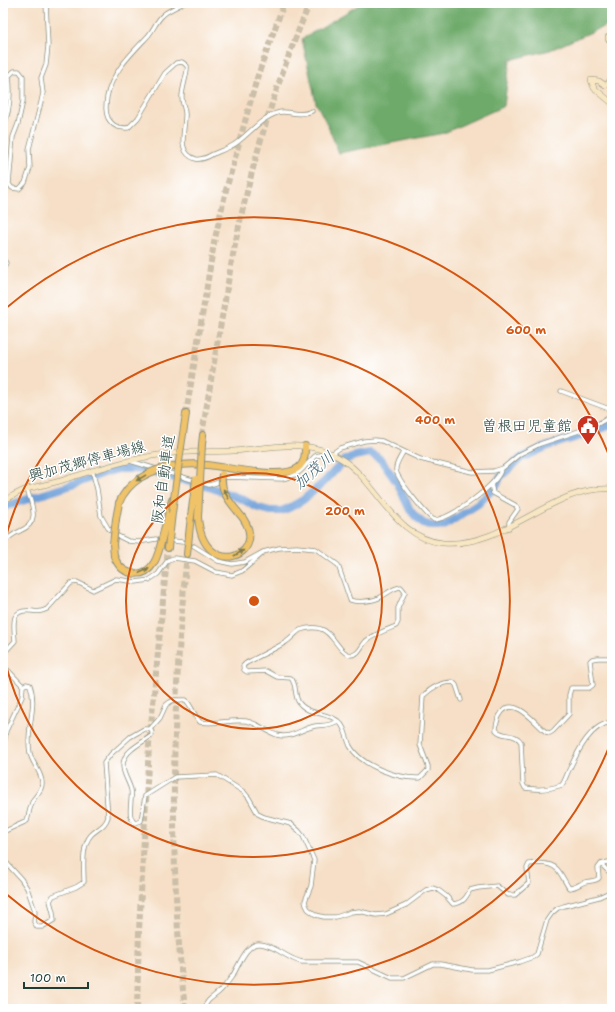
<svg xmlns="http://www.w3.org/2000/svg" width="615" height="1012" font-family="'Shantell Sans','Klee One',sans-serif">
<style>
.forest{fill:#6eaa6b;stroke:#467450}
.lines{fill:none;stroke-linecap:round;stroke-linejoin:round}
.river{stroke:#6fa0d9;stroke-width:8}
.motorway-tunnel{stroke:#cbbfa9;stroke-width:6;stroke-dasharray:6 3;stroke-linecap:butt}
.minor-casing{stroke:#8a8e7d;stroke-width:5}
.secondary-casing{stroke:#8a8e7d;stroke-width:6}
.motorway-casing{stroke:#8a8e7d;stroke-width:8}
.minor{stroke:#fff;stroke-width:3.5}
.secondary{stroke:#f9e7c3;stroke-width:5}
.motorway{stroke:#f0c369;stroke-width:6}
.motorway-bridge-casing{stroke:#8a8e7d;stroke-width:8;stroke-linecap:butt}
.motorway-bridge{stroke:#f0c369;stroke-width:6}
.oneway{fill:#7d794c}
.ring{fill:none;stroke:#d45610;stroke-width:2}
.labels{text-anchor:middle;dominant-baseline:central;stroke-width:3;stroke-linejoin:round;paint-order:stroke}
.poi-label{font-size:15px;fill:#1f3d34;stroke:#fff;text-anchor:end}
.street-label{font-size:15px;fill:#1f3d34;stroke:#fff}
.water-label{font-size:16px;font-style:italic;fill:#3b606e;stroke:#fff}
.centre{fill:#d45610;stroke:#fff;stroke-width:2}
.ring-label{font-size:12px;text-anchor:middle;font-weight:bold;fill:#d45610;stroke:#fff;stroke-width:3;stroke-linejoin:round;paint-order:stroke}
</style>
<rect width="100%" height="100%" fill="#fff"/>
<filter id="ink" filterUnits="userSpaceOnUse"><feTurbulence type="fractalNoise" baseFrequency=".025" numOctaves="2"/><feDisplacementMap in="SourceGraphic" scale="8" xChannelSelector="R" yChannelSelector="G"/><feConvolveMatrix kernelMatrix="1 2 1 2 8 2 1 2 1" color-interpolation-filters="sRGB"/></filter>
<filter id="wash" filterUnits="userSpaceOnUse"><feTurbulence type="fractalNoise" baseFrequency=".012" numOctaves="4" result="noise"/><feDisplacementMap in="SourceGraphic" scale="16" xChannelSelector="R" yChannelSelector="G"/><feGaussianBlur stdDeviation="0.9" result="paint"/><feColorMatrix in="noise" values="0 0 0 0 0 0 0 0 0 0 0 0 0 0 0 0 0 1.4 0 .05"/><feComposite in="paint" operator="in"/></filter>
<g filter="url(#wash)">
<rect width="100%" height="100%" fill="#f6dfc6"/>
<path class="forest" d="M362 3H612V23L550 50 510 60 504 106 444 133 339 153 327 124 316 103 302 39Z"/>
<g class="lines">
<path class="river" d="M3 507 75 484 104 473 118 469H129L144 470 212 488 242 499 256 507 270 511H281L289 508 303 500 324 482 345 460 355 456 370 453 376 456 381 460 398 484 410 510 416 517 423 523 431 526H444L478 504 497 485 500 477 521 458 548 446 594 432 612 424"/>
</g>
</g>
<g filter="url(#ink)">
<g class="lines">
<path class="motorway-tunnel" d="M186 414 214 243 226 190 257 78 284 3
M202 435C209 392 216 349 224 306 230 269 237 232 246 196 262 130 283 65 310 3
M137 1009 139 930 149 746 168 548
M185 1009C168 858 172 705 187 554"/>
<g class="minor-casing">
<path id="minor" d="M184 3C178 6 167 11 163 15 156 21 153 31 147 37 130 55 112 72 107 97 106 105 105 111 108 118 113 127 119 128 128 128L138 118 165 73 176 63 182 62C184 63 185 64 187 66 189 69 181 91 182 98 182 104 186 110 185 116 185 131 176 153 196 159 202 160 208 157 213 154 220 151 229 148 235 144 248 135 261 118 277 113 287 109 297 118 312 111
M3 126C11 111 11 93 9 76L14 71H19L23 76V101L18 124 13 137 9 184 12 188 19 189 25 183 30 168 29 149 41 102 43 93 41 78 46 65 48 46 46 3
M3 259 6 263 3 269
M561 391 612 410
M403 452C401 457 395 464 396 470 397 479 426 515 434 520 451 519 497 485 501 470
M130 461 209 485 216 483 226 477 282 479C302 475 302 468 315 456L320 455 327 457 340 448 364 441 375 440 382 441 420 459 472 472 494 471 503 468 520 454 540 444 594 426 612 416
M92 470 97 489 101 516 108 528 116 535 128 541 139 542 156 539
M491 484 493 493 515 505 518 509 509 522V528
M174 541 182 542
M3 545C7 538 13 534 20 531 41 522 32 506 27 489
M194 546 218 561 232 564 245 562 263 552 279 548 297 547 316 549 338 565 350 600C357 603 372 601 379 598 387 594 392 588 401 587L405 592 398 608V622L396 626C386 630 374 634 366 641 361 646 359 655 351 655 339 654 333 632 321 629 315 627 306 628 300 630 295 633 291 639 286 642 276 648 266 653 256 658 252 661 247 661 243 666L244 670 247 672 266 671 277 677 291 678C297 685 294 693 298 701 306 715 327 712 338 721 346 727 346 738 350 746 361 766 398 779 420 778L428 770V766L420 745 423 696C431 688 442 682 453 682L456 685 461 700
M3 654 15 641C14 625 9 608 32 611 38 612 41 612 47 609L71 583 77 582 93 590 116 579 136 582 149 580 158 574 168 560 174 558 195 561 216 572 232 575 242 571 262 554
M612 658H598L592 659 590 661 593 685 589 688H571L569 695V714L553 731 550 733 546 732C536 724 515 696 502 712 498 717 496 724 496 730 503 738 515 732 521 742L523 784 525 788C537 790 551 789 562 785 566 779 567 773 570 768 578 751 591 724 612 722
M3 665 23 686 22 697 6 731 3 751
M150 729 152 732V735C144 742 127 749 124 760 120 770 129 781 131 790 133 800 126 816 135 823L141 821 145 796 175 777 217 775 244 792 249 798 258 814 264 817 291 824 299 831 303 836 314 860 311 886 305 901 306 905 308 909 316 915 324 917H336L351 912 359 911 376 915 386 914 406 905 426 890 433 888 438 890 446 896 453 904C463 903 466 898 470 890L478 888 497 886 508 895H515L529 883 527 868 529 864C537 863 550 862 557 869 561 873 565 882 569 888 576 888 579 884 585 882 591 880 595 882 599 878L598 868 601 864
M150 729 160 718 166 705 170 702 174 700H186C192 707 194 715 200 722 215 725 231 719 246 721 258 723 265 731 277 735 291 739 301 729 315 726 324 725 330 726 338 721
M3 832 27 821C29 814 30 806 33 800 36 795 42 791 42 784 43 773 32 764 30 753 25 730 38 707 30 685L26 684 23 686
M3 859 21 879 27 888 35 911 34 922 37 927H42L54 920 53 912 50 901 53 896 76 887 84 882C84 869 81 846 91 835 98 828 105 827 108 817L104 763 111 754 130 737 144 729H150
M601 864 612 875
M601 864 612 861
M204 1009C207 998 215 997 222 989 226 985 230 979 233 975 239 965 247 942 260 944 275 945 287 959 302 962H358L392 978H404L433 964H441L472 970H488L519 962 533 957 537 954 547 920 552 913 558 908 564 906 599 897 612 891"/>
</g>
<g class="secondary-casing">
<path id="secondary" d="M612 36 608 37V39L612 40V46
M612 76 608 84 605 85 599 81 591 80 594 88 612 103
M3 501C11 497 18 492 27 489 40 485 53 484 66 479 98 469 132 458 166 454 188 451 210 452 233 451 270 448 310 437 343 460 379 484 395 539 443 543 506 548 552 485 612 489"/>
</g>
<g class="motorway-casing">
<path id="motorway" d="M202 444 203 435
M181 447 186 414
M173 466C184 464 196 464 207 465 227 467 282 480 298 468 305 463 305 454 305 446
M198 517C203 584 277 555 238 512
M116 519 119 503
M168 548 172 513
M187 554 191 516
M114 556C117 564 122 571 131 573 156 579 160 547 164 530 167 520 169 510 172 500"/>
</g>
<use href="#minor" class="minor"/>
<use href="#secondary" class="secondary"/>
<use href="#motorway" class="motorway"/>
<g class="motorway-bridge-casing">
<path id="motorway-bridge" d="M222 474C220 490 228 500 238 512
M119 503C128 481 150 470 172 466
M172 513 181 447
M191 516 196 479
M198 517 202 444
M114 556 113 544 116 519"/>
</g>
<use href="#motorway-bridge" class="motorway-bridge"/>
</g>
<defs><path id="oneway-solid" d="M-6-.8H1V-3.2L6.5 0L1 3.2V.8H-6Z"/></defs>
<g class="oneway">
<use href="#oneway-solid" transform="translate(141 478) rotate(149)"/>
<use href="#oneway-solid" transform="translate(226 494) rotate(-119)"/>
<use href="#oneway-solid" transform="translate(239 553) rotate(-30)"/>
<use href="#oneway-solid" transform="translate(144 571) rotate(-25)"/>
</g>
</g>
<g class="ring">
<circle cx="254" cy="601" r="128"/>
<path d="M3 550A256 256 0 1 1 3 652"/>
<path d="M611 742A384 384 0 0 1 5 893M5 309A384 384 0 0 1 611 460"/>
</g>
<defs>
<g id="civic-pin" transform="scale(1.15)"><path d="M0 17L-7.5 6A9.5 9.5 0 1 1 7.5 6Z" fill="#c8321e" stroke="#fff"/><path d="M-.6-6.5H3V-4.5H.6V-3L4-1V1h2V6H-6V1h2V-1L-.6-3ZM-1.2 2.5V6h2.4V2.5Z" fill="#fff"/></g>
</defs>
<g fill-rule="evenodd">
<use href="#civic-pin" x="588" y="426"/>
</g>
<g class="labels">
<g class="poi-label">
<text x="572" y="426">曽根田児童館</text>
</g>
<g class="street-label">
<text transform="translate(87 461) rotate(-15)">興加茂郷停車場線</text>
<text transform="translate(163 479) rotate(-82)">阪和自動車道</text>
</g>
<g class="water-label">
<text transform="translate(314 470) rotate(-41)">加茂川</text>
</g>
</g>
<circle cx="254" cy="601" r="6" class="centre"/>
<g class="ring-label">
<text x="526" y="334">600 m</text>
<text x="435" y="424">400 m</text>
<text x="345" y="515">200 m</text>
</g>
<rect width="615" height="1012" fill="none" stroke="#fff" stroke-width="16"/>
<path d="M24 982v6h64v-6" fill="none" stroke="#1f3d34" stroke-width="2"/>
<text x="30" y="982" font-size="12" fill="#1f3d34" stroke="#ffffff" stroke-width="3" paint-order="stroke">100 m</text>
</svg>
